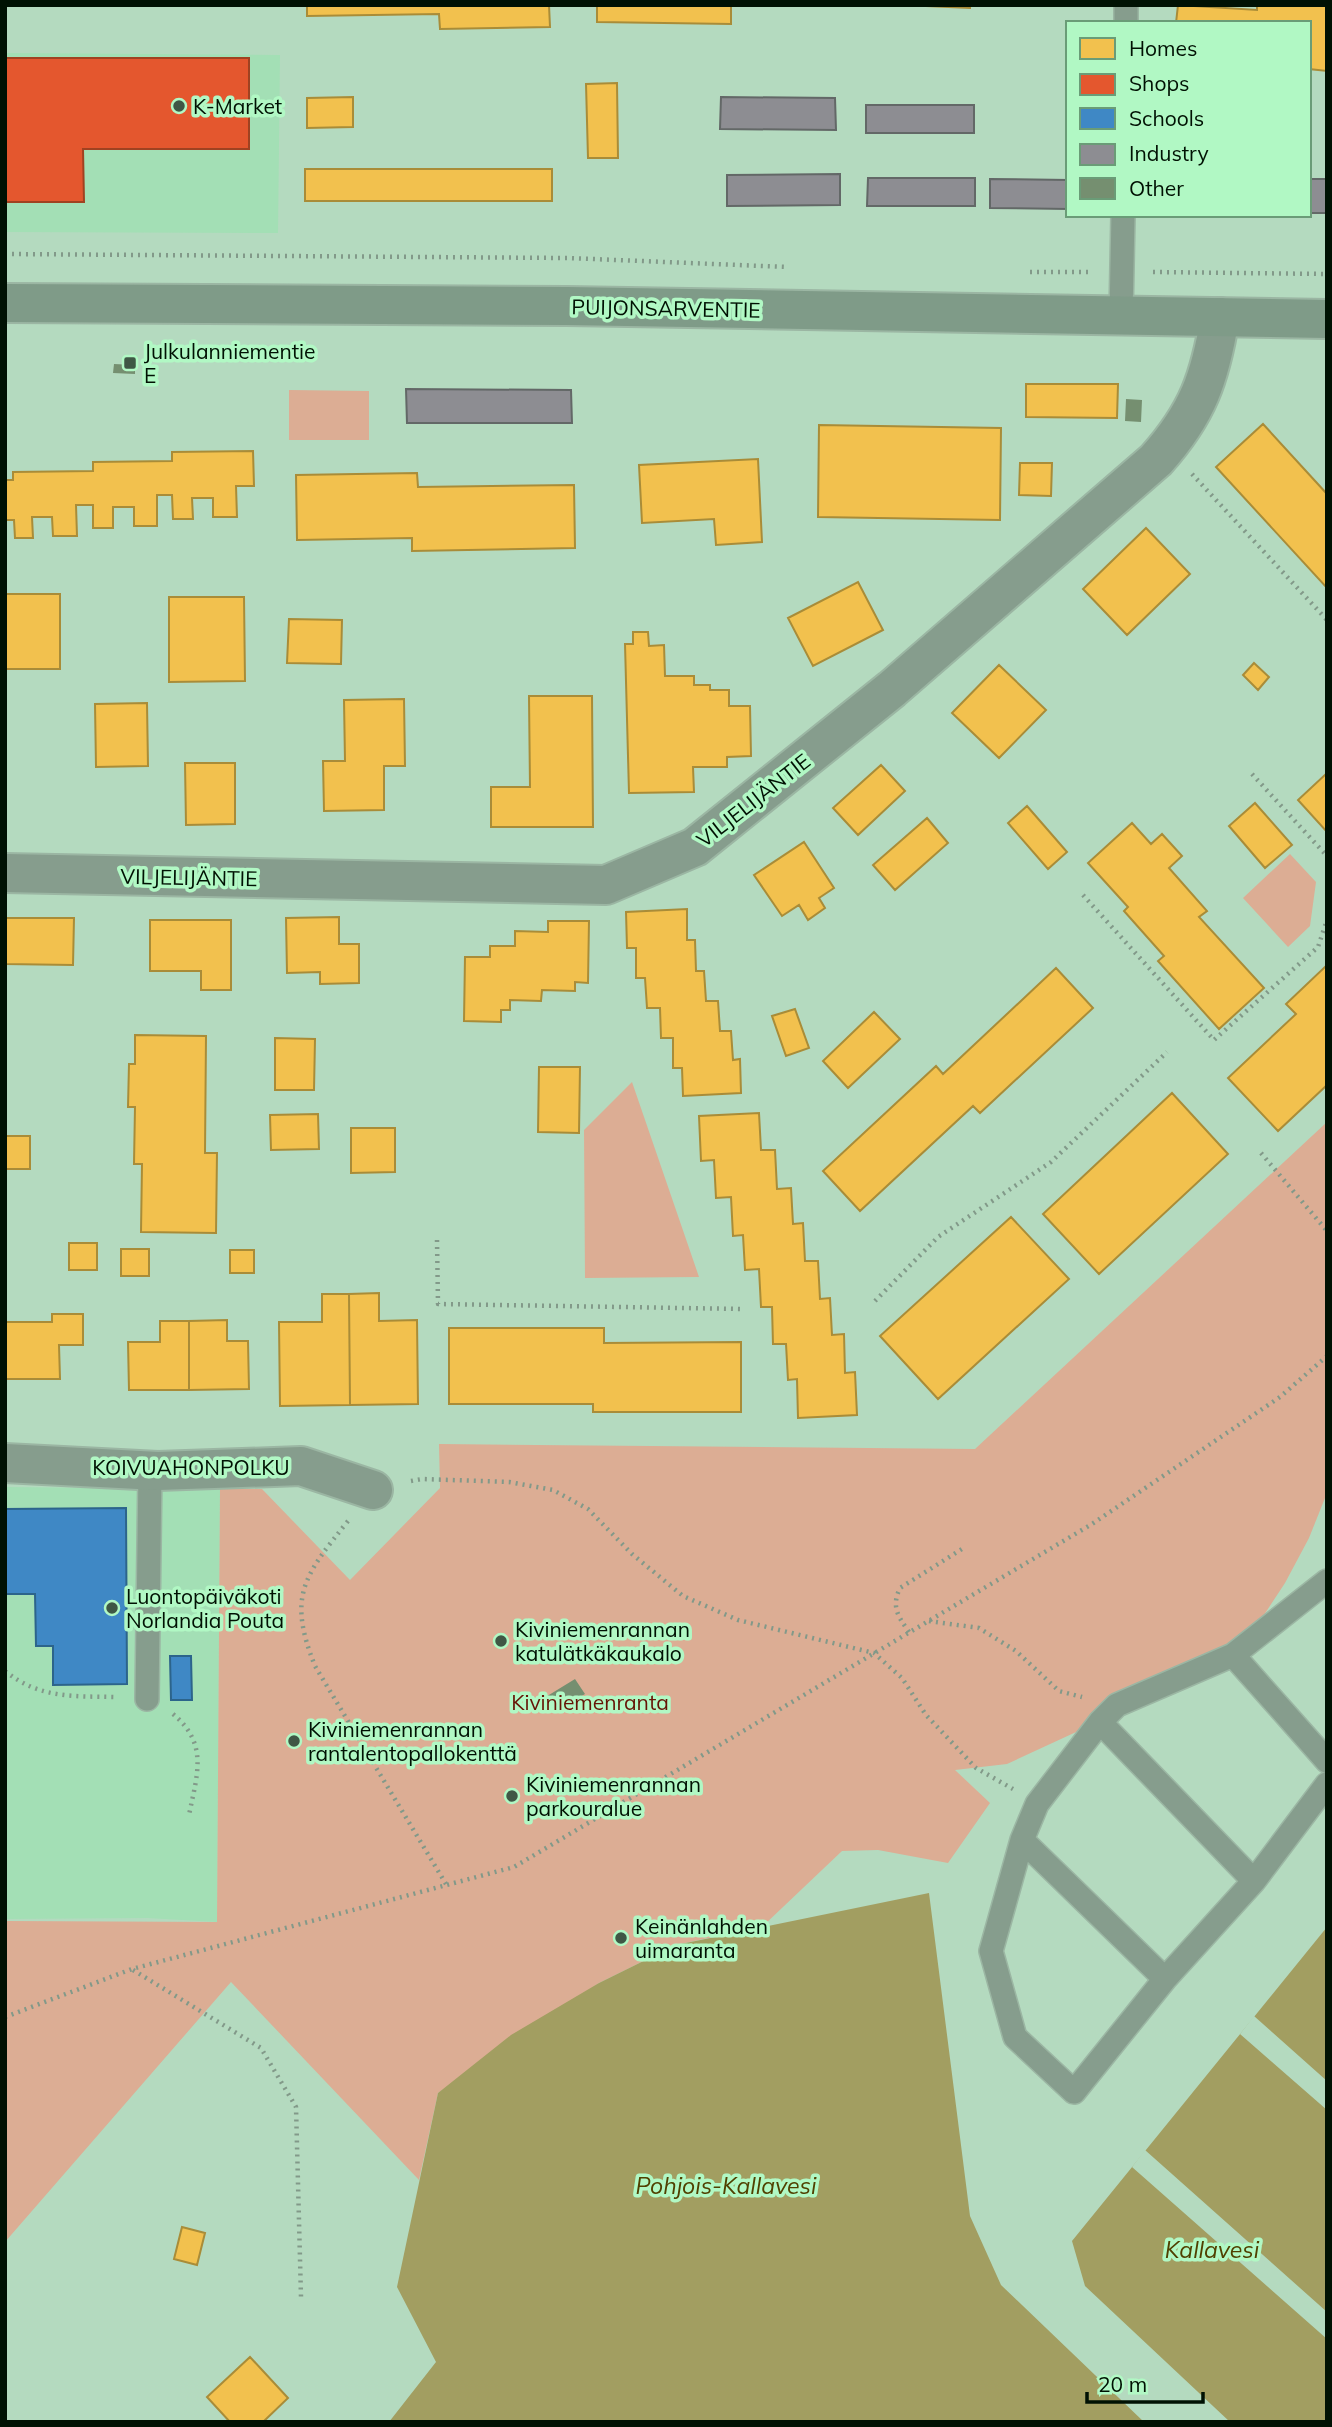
<svg xmlns="http://www.w3.org/2000/svg" width="1332" height="2427" font-family="Mulish,sans-serif">
<style>
.built{fill:#a3dfb5}
.green{fill:#dcad94}
.water{fill:#a29e61}
.pier{fill:#b4dabf}
.homes{fill:#f2c14e;stroke:#a98c38;stroke-width:2}
.shops{fill:#e4572e;stroke:#a04221;stroke-width:2}
.schools{fill:#3f88c5;stroke:#2c648b;stroke-width:2}
.industry{fill:#8d8d92;stroke:#636867;stroke-width:2}
.building{fill:#758f70}
.lines{fill:none;stroke-linecap:round;stroke-linejoin:round}
.lane-casing{stroke:#9bb6a3;stroke-width:26}
.street-casing{stroke:#9bb6a3;stroke-width:42}
.secondary-casing{stroke:#9bb6a3;stroke-width:42}
.path{stroke:#829989;stroke-width:4.5;stroke-dasharray:2 5;stroke-linecap:butt}
.lane{stroke:#869d8d;stroke-width:23}
.street{stroke:#869d8d;stroke-width:38}
.secondary{stroke:#7f9b88;stroke-width:38}
.poi-dot{fill:#3f5745;stroke:#b1f8c4;stroke-width:2.5}
.labels{text-anchor:middle;dominant-baseline:central;stroke-width:7;stroke-linejoin:round;paint-order:stroke}
.poi-label{font-size:21px;fill:#001103;stroke:#b1f8c4;text-anchor:start}
.street-label{font-size:21px;fill:#001103;stroke:#b1f8c4}
.park-label{font-size:21px;fill:#651405;stroke:#b1f8c4}
.water-label{font-size:23px;font-style:italic;fill:#504000;stroke:#b1f8c4}
</style>
<rect width="100%" height="100%" fill="#b4dabf"/>
<path class="built" d="M5 53 280 55 278 233 5 232Z
M5 1487 220 1489 217 1922 147 1918 5 1919Z"/>
<path class="green" d="M289 390 369 391V440H289Z
M1290 854 1316 882 1310 926 1288 947 1243 898Z
M632 1082 699 1277 585 1278 584 1130Z
M1327 1122V1493L1309 1538 1285 1583 1260 1621 1222 1653 1126 1709 1007 1764 955 1770 990 1803 948 1863 878 1850 842 1851 763 1926 676 1945 599 1983 438 2093 419 2180 231 1982 5 2242V1921L217 1922 220 1489H262L350 1580 440 1488 439 1444 975 1449Z"/>
<path class="water" d="M929 1893 970 2216 1001 2285 1144 2422H389L436 2362 397 2287 438 2093 511 2035 599 1983 676 1945Z
M1327 1927V2422H1230L1085 2286 1072 2241Z"/>
<path class="pier" d="M1254 2016 1327 2081V2110L1240 2034Z
M1145 2150 1327 2312V2339L1132 2167Z"/>
<path class="homes" d="M307 5H549L550 27 440 29 439 14 307 16Z
M597 5H731V24L597 22Z
M903 5H970V8Z
M1178 5 1257 10V5H1327V71L1309 69V23H1176Z
M617 83 618 158H588L586 84Z
M353 97V127L307 128V98Z
M305 169H552V201H305Z
M1026 384H1118L1117 418 1026 417Z
M1263 424 1327 494V588L1216 467Z
M819 425 1001 428 1000 520 818 517Z
M253 451 254 486H236L237 517H213V498H192L193 519H173L172 495H157V526H134V507H113V528H93V505H76L77 536H53L52 517H32L33 538H15L14 520H5V480H13V472L93 471V462L172 461V452Z
M758 459 762 542 716 545 714 519 642 523 639 465Z
M1020 463H1052L1051 496 1019 495Z
M417 473 418 487 574 485 575 548 412 551V538L297 540 296 475Z
M1146 528 1190 574 1127 635 1083 589Z
M858 582 883 630 813 666 788 618Z
M5 594H60V669H5Z
M169 597H244L245 681 169 682Z
M289 619 342 620 341 664 287 663Z
M633 632H648L649 646 664 645 665 676H694V685H710V690H729V706H750L751 756 727 757V767H693L694 792 629 793 625 644H633Z
M1254 663 1269 677 1258 690 1243 675Z
M999 665 1046 710 999 758 952 713Z
M529 696H592L593 827H491V787H530Z
M404 699 405 766H384V810L324 811 323 761H345L344 700Z
M147 703 148 766 96 767 95 704Z
M185 763H235V824L186 825Z
M881 765 905 791 858 835 833 808Z
M1327 773V832L1298 800Z
M1255 803 1292 845 1265 868 1229 826Z
M1027 806 1067 852 1048 869 1008 823Z
M927 818 948 843 895 890 873 865Z
M1132 823 1151 844 1162 834 1182 856 1169 868 1207 911 1199 917 1264 988 1219 1029 1158 961 1164 956 1124 911 1128 907 1088 863Z
M804 842 834 888 819 898 825 908 808 920 799 905 782 916 754 875Z
M687 909V940H695L696 971H704L706 1001H718L720 1031H731L733 1060 740 1059 741 1093 683 1096 682 1068H673V1038H661L660 1008H647L645 978H636V948H627L626 912Z
M339 917V944H359V983L320 984V972L287 973 286 918Z
M5 918H74L73 965 5 964Z
M150 920H231V990H201V971H150Z
M548 921H589L588 983 575 982V991L542 990 541 1001 510 1000V1010H501V1022L464 1021 465 957H490V946H515V931L548 932Z
M1327 965V1085L1278 1131 1228 1078 1296 1014 1286 1004Z
M1056 968 1093 1008 980 1113 973 1106 860 1211 823 1171 936 1066 943 1074Z
M795 1009 809 1048 786 1056 772 1016Z
M874 1012 900 1039 848 1088 823 1061Z
M135 1035 206 1036 205 1153H217L216 1233 141 1232 142 1164H134L135 1107H128L129 1064H135Z
M275 1038 315 1039 314 1090H275Z
M539 1067H580L579 1133 538 1132Z
M1172 1093 1228 1154 1099 1274 1043 1214Z
M759 1113 761 1150H775L777 1189 791 1188 793 1224 803 1223 805 1261H818L820 1299 830 1298 832 1335 844 1334 845 1373 855 1372 857 1415 798 1418 797 1379 788 1380 786 1344H773L772 1307H761L759 1269 745 1270 743 1235 733 1236 731 1197 716 1198 714 1160 701 1161 699 1116Z
M318 1114 319 1149 271 1150 270 1115Z
M351 1128H395V1172L351 1173Z
M5 1136H30V1169H5Z
M1011 1217 1069 1279 938 1399 880 1336Z
M69 1243H97V1270H69Z
M121 1249H149V1276H121Z
M230 1250H254V1273H230Z
M379 1293V1321L417 1320 418 1404 350 1405 349 1294Z
M322 1294H349L350 1405 280 1406 279 1322H322Z
M52 1314H83V1345H59L60 1379H5V1322H52Z
M227 1320V1341H248L249 1389 189 1390V1321Z
M160 1321H189V1390H129L128 1342H160Z
M449 1328H604V1343L741 1342V1412H593V1404H449Z
M182 2227 205 2233 197 2265 174 2259Z
M250 2357 288 2398 263 2422H230L207 2397Z"/>
<path class="shops" d="M5 58H249V149H83L84 202H5Z"/>
<path class="schools" d="M126 1508 127 1684 53 1685V1646H36L35 1594H5V1509Z
M170 1656H191L192 1700H171Z"/>
<path class="industry" d="M721 97 835 98 836 130 720 129Z
M866 105H974V133H866Z
M840 174V205L727 206V175Z
M868 178H975V206H867Z
M990 179 1068 180V209L990 208Z
M1309 179H1327V213H1309Z
M406 389 571 390 572 423H407Z"/>
<path class="building" d="M114 364 135 365V374L113 373Z
M1126 399 1142 400 1141 422 1125 421Z
M575 1679 585 1694 553 1713 544 1698Z"/>
<g class="lines">
<g class="lane-casing">
<path id="lane" d="M1126 23V5
M1121 316 1123 215
M1233 1655 1327 1761
M147 1699 150 1470
M1100 1722 1254 1881 1165 1979
M1022 1840 1165 1979 1074 2092 1015 2037 991 1951 1022 1840 1037 1804 1100 1722 1117 1705 1233 1655 1327 1581
M1254 1881 1327 1784"/>
</g>
<g class="street-casing">
<path id="street" d="M5 873 606 885 695 847 892 689 1156 460C1198 413 1210 378 1220 317
M5 1463 158 1471 301 1466 373 1490"/>
</g>
<g class="secondary-casing">
<path id="secondary" d="M5 303 567 306 1327 319"/>
</g>
<path class="path" d="M5 254 568 258 787 267
M1030 272H1091
M1153 272 1327 274
M1192 474 1327 620
M1252 774 1327 856
M1083 895 1214 1040 1318 947 1327 920
M1261 1153 1327 1231
M437 1240 438 1304 743 1309
M875 1301 938 1237 1051 1162 1167 1052
M411 1481 422 1479 509 1482 553 1490 588 1509 632 1554 683 1596 738 1620 874 1653 902 1678 926 1715 976 1768 1013 1789
M348 1521C304 1576 287 1596 315 1666L446 1884
M929 1621 979 1628 1016 1651 1059 1691 1082 1697
M909 1632C898 1616 891 1607 900 1588L962 1549
M5 1671C40 1699 73 1696 115 1697
M173 1714C209 1744 197 1775 189 1815
M133 1970 261 2048 296 2107 301 2297
M5 2017 132 1969 514 1867 1092 1524 1280 1397 1327 1356"/>
<use href="#lane" class="lane"/>
<use href="#street" class="street"/>
<use href="#secondary" class="secondary"/>
</g>
<g class="poi-dot">
<circle cx="179" cy="106" r="7"/>
<rect x="123" y="356" width="14" height="14" rx="3.5"/>
<circle cx="112" cy="1608" r="7"/>
<circle cx="501" cy="1641" r="7"/>
<circle cx="294" cy="1741" r="7"/>
<circle cx="512" cy="1796" r="7"/>
<circle cx="621" cy="1938" r="7"/>
</g>
<g class="labels">
<g class="poi-label">
<text x="193" y="106">K-Market</text>
<text x="144" y="351">Julkulanniementie<tspan x="144" dy="24">E</tspan></text>
<text x="126" y="1596">Luontopäiväkoti<tspan x="126" dy="24">Norlandia Pouta</tspan></text>
<text x="515" y="1629">Kiviniemenrannan<tspan x="515" dy="24">katulätkäkaukalo</tspan></text>
<text x="308" y="1729">Kiviniemenrannan<tspan x="308" dy="24">rantalentopallokenttä</tspan></text>
<text x="526" y="1784">Kiviniemenrannan<tspan x="526" dy="24">parkouralue</tspan></text>
<text x="635" y="1926">Keinänlahden<tspan x="635" dy="24">uimaranta</tspan></text>
</g>
<g class="street-label">
<text transform="translate(666 308) rotate(1)">PUIJONSARVENTIE</text>
<text transform="translate(753 800) rotate(-38)">VILJELIJÄNTIE</text>
<text transform="translate(189 877) rotate(1)">VILJELIJÄNTIE</text>
<text x="191" y="1467">KOIVUAHONPOLKU</text>
</g>
<g class="park-label">
<text x="590" y="1702">Kiviniemenranta</text>
</g>
<g class="water-label">
<text x="726" y="2185">Pohjois-Kallavesi</text>
<text x="1212" y="2249">Kallavesi</text>
</g>
</g>
<rect width="1332" height="2427" fill="none" stroke="#001103" stroke-width="14"/>
<rect x="1066" y="21" width="245" height="196" fill="#b1f8c4" stroke="#6a9c77" stroke-width="2"/>
<rect x="1080" y="38" width="35" height="21" fill="#f2c14e" stroke="#6a9c77" stroke-width="2"/>
<text x="1129" y="56" font-size="21" fill="#001103">Homes</text>
<rect x="1080" y="74" width="35" height="21" fill="#e4572e" stroke="#6a9c77" stroke-width="2"/>
<text x="1129" y="91" font-size="21" fill="#001103">Shops</text>
<rect x="1080" y="108" width="35" height="21" fill="#3f88c5" stroke="#6a9c77" stroke-width="2"/>
<text x="1129" y="126" font-size="21" fill="#001103">Schools</text>
<rect x="1080" y="144" width="35" height="21" fill="#8d8d92" stroke="#6a9c77" stroke-width="2"/>
<text x="1129" y="161" font-size="21" fill="#001103">Industry</text>
<rect x="1080" y="178" width="35" height="21" fill="#758f70" stroke="#6a9c77" stroke-width="2"/>
<text x="1129" y="196" font-size="21" fill="#001103">Other</text>
<path d="M1087 2392v10h116v-10" fill="none" stroke="#001103" stroke-width="3.5"/>
<text x="1098" y="2392" font-size="21" fill="#001103" stroke="#b1f8c4" stroke-width="5" paint-order="stroke">20 m</text>
</svg>
